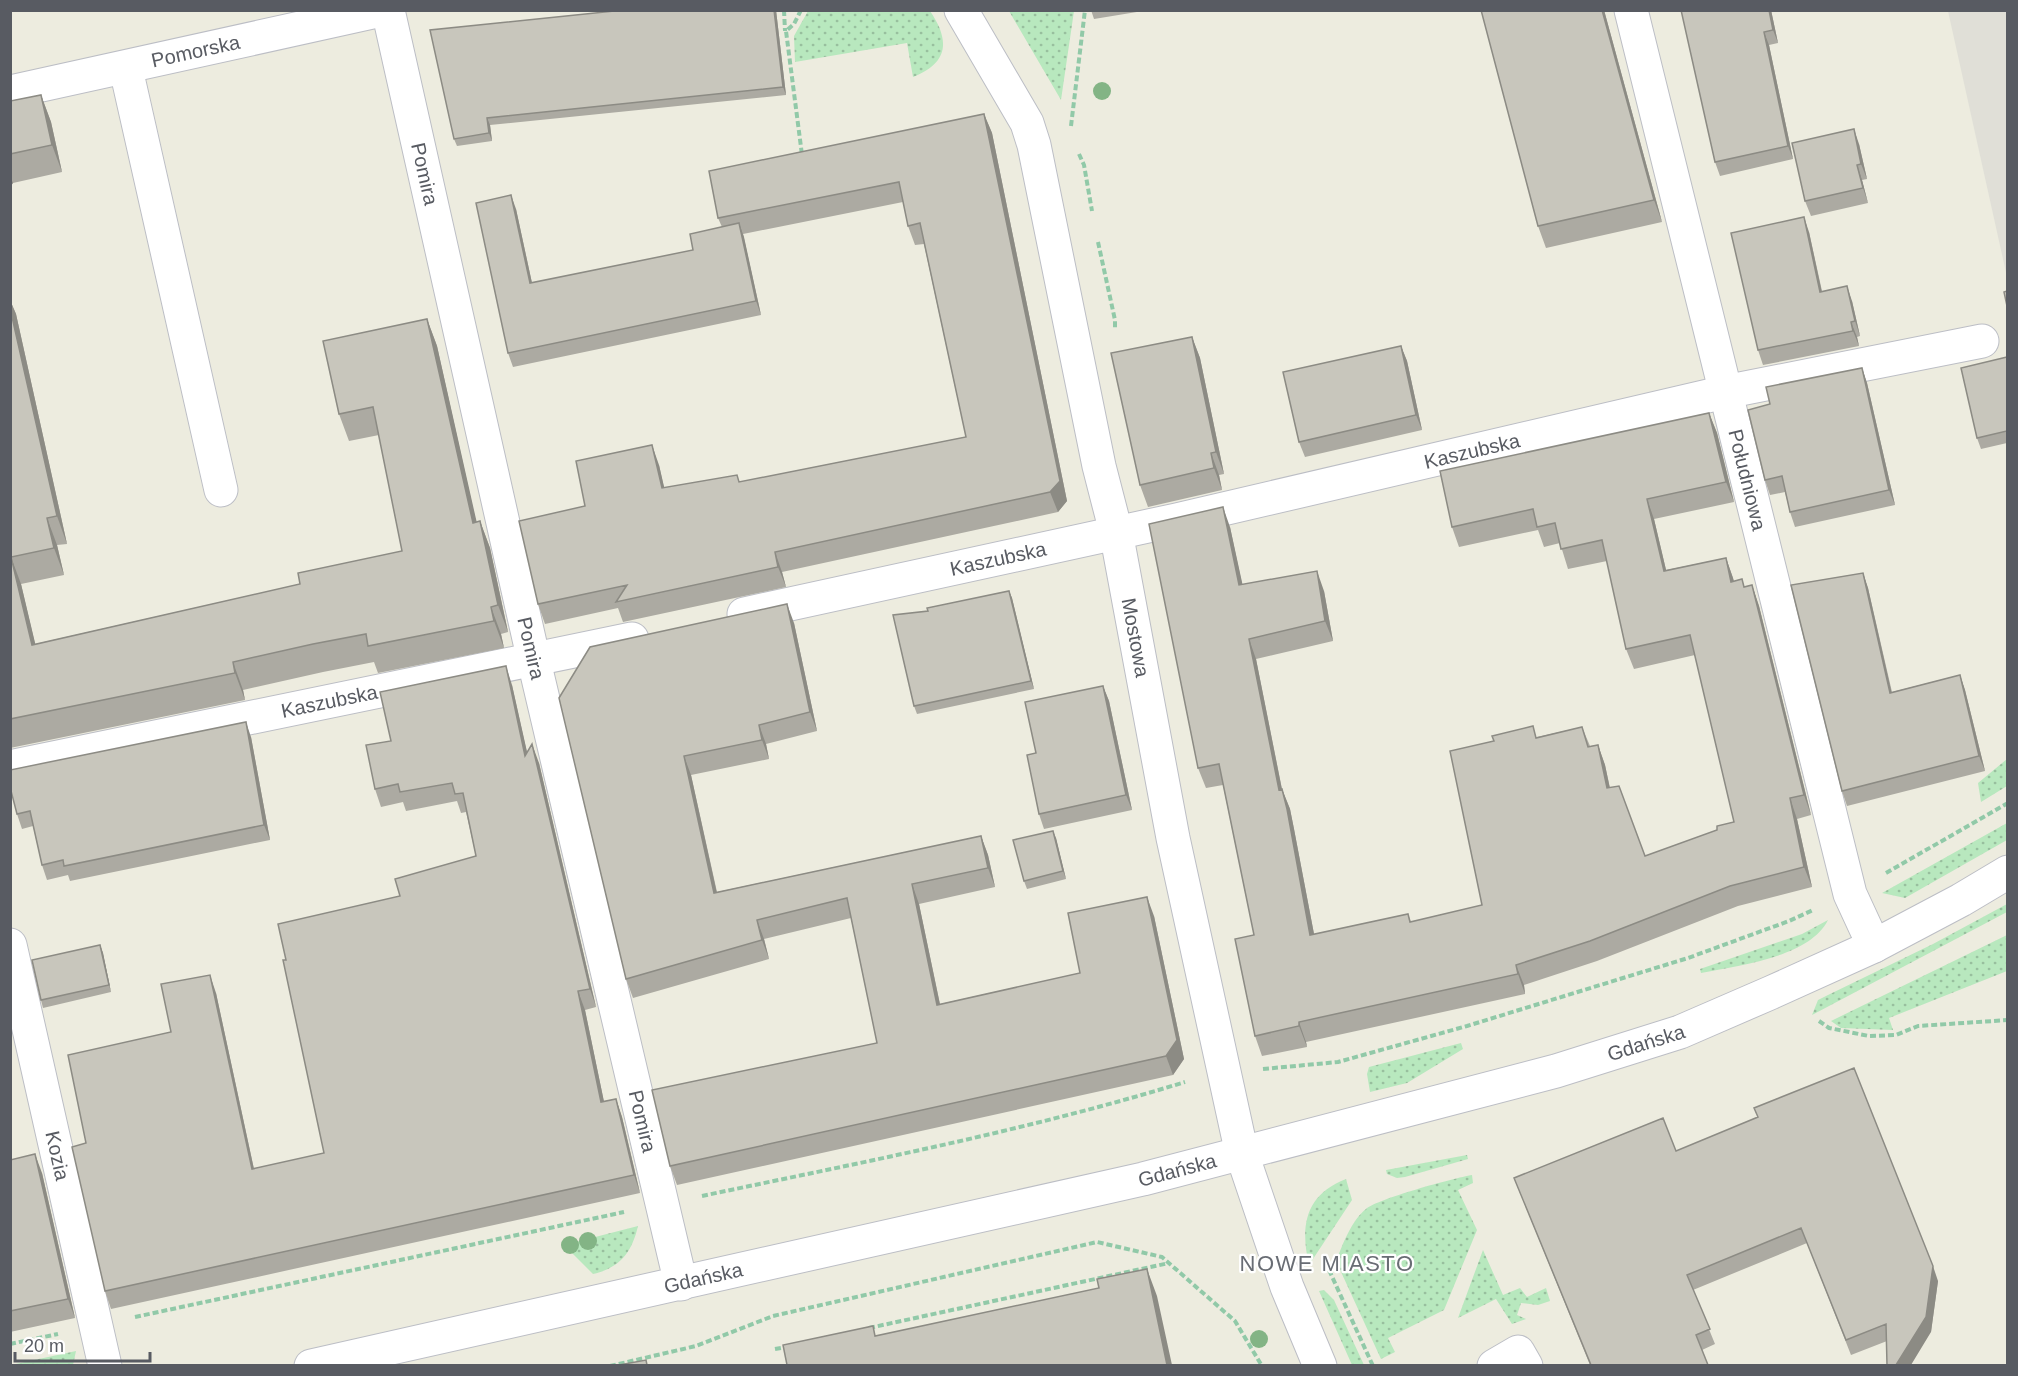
<svg xmlns="http://www.w3.org/2000/svg" width="2018" height="1376" font-family="Helvetica,sans-serif">
<style>
.industrial{fill:#e0dfd7}
.grass{fill:url(#grass-dots)}
.lines{fill:none;stroke-linecap:round;stroke-linejoin:round}
.minor-casing{stroke:#bcbec5;stroke-width:35}
.path{stroke:#91c9a8;stroke-width:4;stroke-dasharray:6 3;stroke-linecap:butt}
.minor{stroke:#fff;stroke-width:33}
.tree{fill:#83b485}
.wall{fill:#acaaa2}
.shaded-wall{fill:#8c8b84}
.building{fill:#c8c6bc;stroke:#8c8b84;stroke-width:1.5}
.labels{text-anchor:middle;dominant-baseline:central;stroke-width:4.5;stroke-linejoin:round;paint-order:stroke}
.street-label{font-size:20px;fill:#585b62;stroke:#fff}
.quarter-label{font-size:22px;letter-spacing:1.5px;fill:#696d74;stroke:#fff}
</style>
<defs>
<pattern id="grass-dots" width="8" height="8" patternUnits="userSpaceOnUse" patternTransform="scale(1.5)"><rect width="8" height="8" fill="#b8e8be"/><path d="M2 2h.1M6 6h.1" fill="none" stroke="#98bf9e" stroke-width="1.8" stroke-linecap="round"/></pattern>
</defs>
<rect width="100%" height="100%" fill="#edecdf"/>
<path class="industrial" d="M1948 11H2007V277Z"/>
<path class="grass" d="M808 11H930C950 40 949 63 913 77L907 43 795 62 794 36Z
M1009 11H1074L1061 100Z
M2007 759V786L1981 802 1978 783Z
M2007 823V840L1905 898 1882 893Z
M2007 904V912L1812 1015 1818 1000 1828 995 1933 944Z
M1828 920C1809 958 1738 965 1701 973L1700 969 1802 934Z
M2007 935V971L1889 1018 1893 1030 1841 1028 1831 1021Z
M1461 1043 1463 1049 1407 1083 1370 1092 1367 1074 1369 1067Z
M1467 1155 1468 1159 1405 1177 1397 1178 1387 1174 1386 1170Z
M1472 1175 1473 1183 1458 1190 1477 1230 1444 1310 1388 1338 1395 1352 1381 1359 1336 1261C1343 1244 1351 1221 1366 1209 1377 1199 1454 1178 1472 1175Z
M1346 1179 1352 1200 1309 1265C1300 1226 1305 1195 1346 1179Z
M638 1226C632 1252 620 1268 593 1274L564 1245Z
M1483 1250 1503 1295 1520 1288 1527 1297 1546 1288 1550 1301 1538 1305 1521 1303 1517 1315 1526 1319 1512 1324 1496 1299 1458 1318Z
M1324 1290 1334 1300 1364 1365H1352L1319 1291Z
M76 1351 73 1365H11Z"/>
<g class="lines">
<g class="minor-casing">
<g id="minor">
<path id="s1" d="M388 10 534 661 681 1284"/>
<path id="s2" d="M961 10 1027 123 1034 145 1099 466 1116 532 1173 838 1242 1154 1287 1287 1320 1366"/>
<path id="s3" d="M1631 10 1850 894 1874 946"/>
<path d="M126 69 221 490"/>
<path id="s4" d="M10 92 382 10"/>
<path id="s5" d="M744 614 1176 520 1725 392 1982 341"/>
<path id="s6" d="M10 767 632 639"/>
<path id="s7" d="M10 945 105 1366"/>
<path id="s8" d="M311 1366 1143 1179 1556 1071 1680 1032 1770 993 1874 946 1961 900 2008 872"/>
<path d="M1494 1366 1518 1352 1526 1366"/>
</g>
</g>
<path class="path" d="M784 10 785 31
M801 10 794 24 786 31 802 155
M1071 126 1085 10
M1079 154 1084 165 1092 211
M1098 242 1115 320V329
M1886 873 2008 803
M1819 1021 1829 1028 1869 1036 1896 1035 1918 1026 2008 1020
M1263 1069 1338 1062 1467 1026 1688 958 1789 921 1813 910
M702 1196C863 1162 1026 1131 1185 1082
M1329 1270 1373 1366
M135 1317 624 1212
M869 1328 1169 1263
M10 1344 58 1334
M775 1349 786 1347
M610 1366 696 1346 773 1316 1097 1242 1162 1257 1235 1321 1262 1366"/>
<use href="#minor" class="minor"/>
</g>
<g class="tree">
<circle cx="1102" cy="91" r="9"/>
<circle cx="588" cy="1241" r="9"/>
<circle cx="570" cy="1245" r="9"/>
<circle cx="1259" cy="1339" r="9"/>
</g>
<path class="wall" d="M624 10H776L786 95 490 125 492 141 457 146 454 139Z
M1091 10H1149L1094 19Z
M1481 10H1604L1662 222 1546 248 1538 226Z
M1771 10 1778 43 1769 45 1793 159 1720 176 1715 162Z
M41 95 51 122 62 172 13 183 10 187V101Z
M984 114 992 133 1067 501 1058 512 782 572 786 587 623 622 618 608 545 624 538 604 585 506 659 465 664 488 740 482 966 437 924 244 915 245 908 226 903 202 743 234 761 315 513 367 508 353 516 209 532 283 693 250 722 227 718 218Z
M1859 144 1867 179 1862 180 1868 203 1811 216 1805 201Z
M1809 232 1822 291 1852 301 1860 336 1857 337 1859 346 1763 365 1758 350Z
M10 300 16 314 67 544 57 545 64 575 21 584 35 644 300 584 402 551 379 435 349 441 339 414 427 319 437 346 476 522 480 521 490 548 508 632 501 634 504 648 378 673 374 662 323 672 243 690 245 700 10 748Z
M1192 337 1200 358 1224 474 1219 475 1222 490 1148 507 1140 485Z
M1401 346 1407 361 1422 430 1305 457 1299 442Z
M2007 357V443L1981 449 1977 438Z
M1862 368 1867 383 1895 505 1795 527 1790 512 1785 492 1770 495 1765 480 1770 404Z
M1709 413 1717 433 1734 502 1654 519 1666 570 1726 558 1734 581 1745 587 1752 585 1759 606 1811 815 1797 819 1812 887 1738 906 1597 961 1524 985 1525 994 1306 1042 1307 1047 1262 1056 1255 1036 1254 935 1223 785 1206 788 1198 768 1230 527 1242 584 1324 591 1333 641 1256 659 1282 789 1290 809 1294 829 1314 934 1408 914 1411 922 1482 905 1537 737 1582 727 1590 746 1598 745 1605 765 1610 788 1645 856 1717 830 1734 822 1695 655 1634 669 1626 649 1607 561 1568 569 1560 543 1544 547 1538 530 1459 547 1452 527Z
M1863 573 1868 588 1892 692 1960 675 1965 690 1985 771 1847 806 1842 791Z
M1009 591 1012 598 1034 689 917 714 914 706 928 611Z
M794 623 817 731 766 744 769 759 691 775 717 892 981 836 988 855 995 887 919 904 940 1004 1080 973 1154 916 1184 1059 1173 1075 677 1185 670 1166 877 1043 851 918 764 939 769 959 633 998 626 979 559 698Z
M512 685 527 753 539 763 596 1007 585 1010 604 1102 616 1099 622 1117 640 1193 111 1309 105 1291 86 1143 171 1032 216 993 254 1169 324 1153 286 960 400 896 476 856 466 812 461 813 457 801 406 811 403 802 381 807 375 789 391 741Z
M1103 686 1109 701 1132 810 1044 829 1039 814 1036 753Z
M251 737 270 840 70 881 68 875 47 880 42 865 33 826 22 829 17 814Z
M1056 838 1066 879 1027 889 1024 881Z
M100 945 103 953 111 992 43 1008 41 1000Z
M1676 1151 1938 1281 1931 1332 1887 1341 1851 1355 1807 1243 1693 1290 1715 1344 1702 1350 1708 1365H1590L1514 1178Z
M10 1160 42 1173 75 1318 10 1332Z"/>
<path class="shaded-wall" d="M774 10H776L786 95 783 87Z
M1602 10H1604L1662 222 1654 200Z
M1769 10H1771L1778 43 1773 30Z
M1764 32 1769 45 1793 159 1788 146Z
M41 95 51 122 62 172 52 145Z
M984 114 992 133 1067 501 1058 512 1050 492Z
M487 118 490 125 492 141 489 133Z
M1854 129 1859 144 1867 179 1861 164Z
M1857 165 1862 180 1868 203 1863 188Z
M10 176 13 183 10 187Z
M511 195 516 209 535 297 530 283Z
M1804 217 1809 232 1825 307 1820 292Z
M739 223 744 237 761 315 756 301Z
M1847 286 1852 301 1860 336 1855 321Z
M10 300 16 314 67 544 57 516 10 308Z
M427 319 437 346 483 550 473 523Z
M1851 322 1857 337 1859 346 1853 331Z
M1192 337 1200 358 1224 474 1216 452Z
M1401 346 1407 361 1422 430 1416 415Z
M1862 368 1867 383 1895 505 1889 490Z
M1709 413 1717 433 1734 502 1726 482Z
M652 445 659 465 669 508 662 488Z
M1211 453 1219 475 1222 490 1214 468Z
M1647 499 1654 519 1671 591 1664 571Z
M1223 507 1230 527 1247 605 1239 585Z
M47 518 57 545 64 575 54 548Z
M480 521 490 548 508 632 498 605Z
M775 552 782 572 786 587 778 567Z
M11 557 21 584 42 672 32 645Z
M1726 558 1733 578 1738 602 1731 582Z
M1317 571 1324 591 1333 641 1325 621Z
M1863 573 1868 588 1895 708 1890 693Z
M1752 585 1759 606 1811 815 1804 795Z
M1009 591 1012 598 1034 689 1031 681Z
M787 604 794 623 817 731 810 712Z
M491 607 501 634 504 648 494 621Z
M1249 639 1256 659 1286 810 1279 790Z
M233 662 243 690 245 700 235 673Z
M506 666 512 685 532 774 525 756Z
M1960 675 1965 690 1985 771 1979 756Z
M1103 686 1109 701 1132 810 1126 795Z
M246 722 251 737 270 840 264 825Z
M759 725 766 744 769 759 762 740Z
M532 744 539 763 596 1007 590 989Z
M1598 745 1605 765 1614 808 1607 788Z
M684 756 691 775 721 912 714 893Z
M1282 789 1290 809 1294 829 1318 955 1310 935Z
M1790 798 1797 819 1812 887 1804 867Z
M1053 831 1056 838 1066 879 1063 871Z
M981 836 988 855 995 887 988 868Z
M912 884 919 904 944 1024 937 1005Z
M1147 897 1154 916 1184 1059 1173 1075 1166 1056Z
M757 920 764 939 769 959 762 940Z
M100 945 103 953 111 992 109 985Z
M1516 965 1524 985 1525 994 1518 974Z
M210 975 216 993 258 1188 252 1169Z
M578 991 585 1010 608 1121 601 1102Z
M1299 1022 1306 1042 1307 1047 1299 1026Z
M616 1099 622 1117 640 1193 634 1175Z
M35 1154 42 1173 75 1318 68 1299Z
M1933 1266 1938 1281 1931 1332 1911 1365H1896Z
M1147 1269 1157 1296 1172 1365H1167Z"/>
<path class="building" d="M624 10H774L783 87 487 118 489 133 454 139 430 30Z
M1481 10H1602L1654 200 1538 226Z
M1681 10H1769L1773 30 1764 32 1788 146 1715 162Z
M41 95 52 145 10 154V101Z
M984 114 1060 481 1050 492 775 552 778 567 616 602 627 585 538 604 519 521 585 506 576 461 652 445 662 488 737 475 739 482 966 437 920 223 908 226 899 182 718 218 709 171Z
M1854 129 1861 164 1857 165 1863 188 1805 201 1792 143Z
M511 195 530 283 693 250 690 234 739 223 756 301 508 353 476 203Z
M1804 217 1820 292 1847 286 1855 321 1851 322 1853 331 1758 350 1731 233Z
M2007 291V306L2004 292Z
M10 308 57 516 47 518 54 548 11 557 32 645 300 584 298 573 402 551 373 407 339 414 323 341 427 319 473 523 480 521 498 605 491 607 494 621 368 646 366 634 313 644 233 662 235 673 10 719Z
M1192 337 1216 452 1211 453 1214 468 1140 485 1111 353Z
M1401 346 1416 415 1299 442 1283 372Z
M2007 357V431L1977 438 1961 368Z
M1862 368 1889 490 1790 512 1782 476 1765 480 1748 410 1770 404 1766 387Z
M1709 413 1726 482 1647 499 1664 571 1726 558 1731 582 1742 579 1744 587 1752 585 1804 795 1790 798 1804 867 1730 886 1590 941 1516 965 1518 974 1299 1022V1026L1255 1036 1235 939 1254 935 1219 764 1198 768 1149 524 1223 507 1239 585 1317 571 1325 621 1249 639 1279 790 1282 789 1287 809 1310 935 1408 914 1410 922 1482 905 1450 751 1494 741 1492 736 1533 726 1536 738 1582 727 1588 747 1598 745 1607 788 1619 786 1645 856 1717 830V826L1734 822 1690 635 1626 649 1602 540 1561 549 1555 523 1537 527 1533 509 1452 527 1440 471Z
M1863 573 1890 693 1960 675 1979 756 1842 791 1791 585Z
M1009 591 1031 681 914 706 893 615 928 611 927 608Z
M787 604 810 712 759 725 762 740 684 756 714 893 981 836 988 868 912 884 937 1005 1080 973 1068 913 1147 897 1177 1040 1166 1056 670 1166 652 1090 877 1043 847 898 757 920 762 940 626 979 559 698 590 647Z
M506 666 525 756 532 744 590 989 578 991 601 1102 616 1099 634 1175 105 1291 72 1147 86 1143 68 1055 171 1032 161 984 210 975 252 1169 324 1153 283 960H286L278 924 400 896 395 879 476 856 463 793 455 794 452 783 400 792 398 784 375 789 366 745 391 741 380 692Z
M1103 686 1126 795 1039 814 1027 755 1036 753 1025 702Z
M246 722 264 825 64 866 63 860 42 865 30 811 17 814 10 787V770Z
M1053 831 1063 871 1024 881 1013 840Z
M100 945 109 985 41 1000 32 960Z
M1854 1068 1933 1266 1926 1317 1896 1365H1887L1886 1324 1846 1340 1801 1228 1687 1275 1710 1329 1696 1335 1708 1365H1591L1514 1178 1663 1118 1676 1151 1758 1117 1754 1108Z
M35 1154 68 1299 10 1311V1160Z
M1147 1269 1167 1365H787L783 1345 873 1326 875 1336 1099 1288 1097 1279Z
M646 1360 647 1365H619Z"/>
<g class="labels">
<g class="street-label">
<text stroke="none"><textPath href="#s4" startOffset="190">Pomorska</textPath></text>
<text stroke="none"><textPath href="#s1" startOffset="168">Pomira</textPath></text>
<text stroke="none"><textPath href="#s5" startOffset="746">Kaszubska</textPath></text>
<text stroke="none"><textPath href="#s3" startOffset="484">Południowa</textPath></text>
<text stroke="none"><textPath href="#s5" startOffset="260">Kaszubska</textPath></text>
<text stroke="none"><textPath href="#s2" startOffset="657">Mostowa</textPath></text>
<text stroke="none"><textPath href="#s1" startOffset="654">Pomira</textPath></text>
<text stroke="none"><textPath href="#s6" startOffset="326">Kaszubska</textPath></text>
<text stroke="none"><textPath href="#s8" startOffset="1374">Gdańska</textPath></text>
<text stroke="none"><textPath href="#s1" startOffset="1140">Pomira</textPath></text>
<text stroke="none"><textPath href="#s7" startOffset="216">Kozia</textPath></text>
<text stroke="none"><textPath href="#s8" startOffset="888">Gdańska</textPath></text>
<text stroke="none"><textPath href="#s8" startOffset="402">Gdańska</textPath></text>
</g>
<g class="quarter-label">
<text x="1327" y="1263">NOWE MIASTO</text>
</g>
</g>
<rect width="2018" height="1376" fill="none" stroke="#585b62" stroke-width="24"/>
<path d="M15 1352v9h135v-9" fill="none" stroke="#585b62" stroke-width="3"/>
<text x="24" y="1352" font-size="18" fill="#585b62" stroke="#ffffff" stroke-width="4.5" paint-order="stroke">20 m</text>
</svg>
